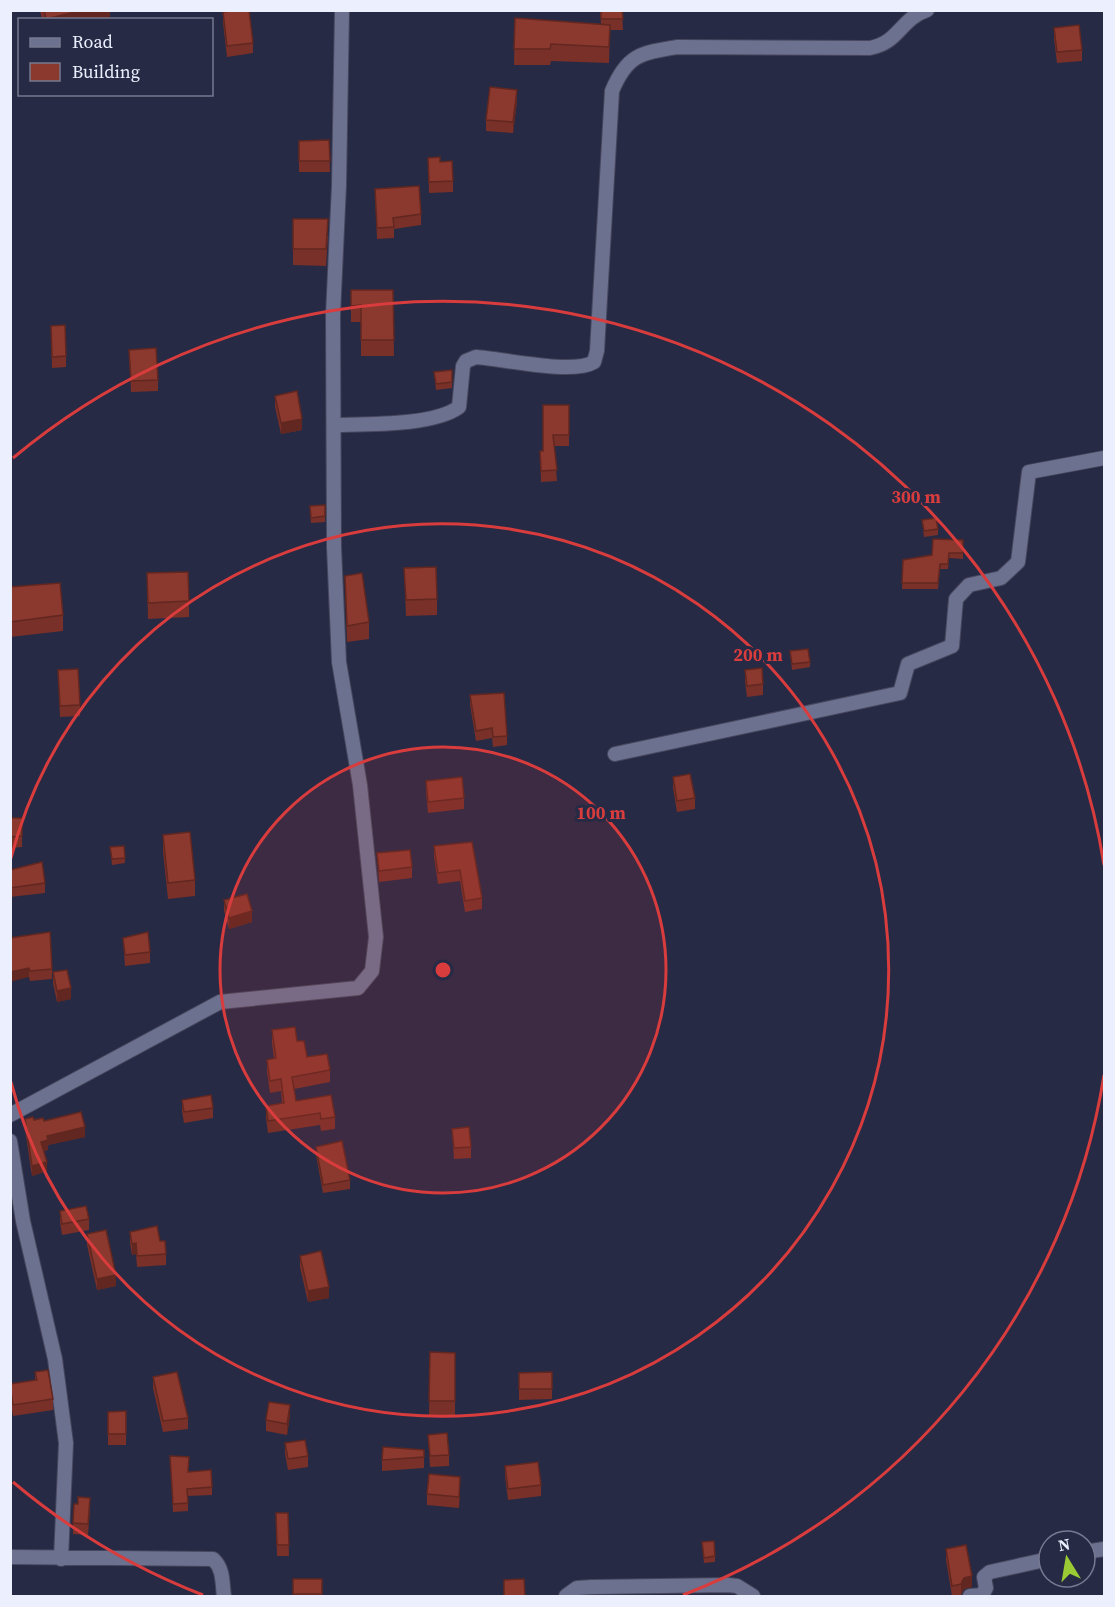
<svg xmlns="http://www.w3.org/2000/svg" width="1115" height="1607" font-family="'Source Serif 4',serif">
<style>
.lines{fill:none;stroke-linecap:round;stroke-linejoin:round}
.street-casing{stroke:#46475d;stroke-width:16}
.street{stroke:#6d7190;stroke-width:14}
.wall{fill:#783028}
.shaded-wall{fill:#612720}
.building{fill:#8b382e;stroke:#612720;stroke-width:1.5}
.ring{fill:none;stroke:#d83c3d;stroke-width:3}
.centre{fill:#d83c3d;stroke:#272a45;stroke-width:3}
.ring-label{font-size:18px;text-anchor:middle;font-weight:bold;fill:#d83c3d;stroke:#272a45;stroke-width:6;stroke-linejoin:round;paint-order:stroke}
</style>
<rect width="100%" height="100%" fill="#272a45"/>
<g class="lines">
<g class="street-casing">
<path id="street" d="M334 425C366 424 434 426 459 407L463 366 466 361 476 357C504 359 573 375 594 362L597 351 612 91C627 55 640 53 677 47L870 48C900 42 900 19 927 10
M615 754 900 693 908 664 952 646 956 599 969 585 1001 578 1018 562 1029 472 1104 458
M10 1115 220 1002 358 988 372 971 376 937 360 785 339 662 334 547 333 315 339 185 342 10
M10 1141 23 1221 55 1359 66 1443 61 1559
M1085 1552 1104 1549
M10 1557 213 1559C224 1569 222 1583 224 1596
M566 1596 577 1588 592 1587 728 1585 737 1586 753 1596
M970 1596 982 1595 986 1588 984 1577 990 1572 1049 1559"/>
</g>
<use href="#street" class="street"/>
</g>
<path class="wall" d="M40 10H110V19L42 20Z
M600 10H622L623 30H610L609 63 551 61 550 65H514L515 18 601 24Z
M223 12 253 43V53L227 57 223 23Z
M1054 28 1082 50V61L1057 63 1054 39Z
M517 101 513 133 486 131V120Z
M329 140 330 172H299V141Z
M428 158 440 162 453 181V192L429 193Z
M375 189 421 214V225L394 229V238L377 239Z
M293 219 328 236 326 266 293 265Z
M351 290H393L394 356H361V322H351Z
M51 326 66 356V367L52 368Z
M129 350 158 380V391L131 392Z
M452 370V388L436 390 434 372Z
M275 396 302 430 281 434 275 407Z
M569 405V446H554L557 481 541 482 540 451H543Z
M325 505V522L311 523 310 506Z
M922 520 938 529V535L924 537Z
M963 540V559L949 558 948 569H940L938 589H902L903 560 932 555Z
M404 568 437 599V615L406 616Z
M147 573 189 601V617L148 619Z
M345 576 369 622V639L347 642Z
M10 587 63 615V631L10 637Z
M790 651 810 662V667L792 670Z
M58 670 80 705V716L60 717Z
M745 670 763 684V695L747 697 745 681Z
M470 695 507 736V745L493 747 492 738 476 741 470 705Z
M673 777 695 798V809L677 812 673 788Z
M426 781 464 798V809L428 813 426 792Z
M10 818H22V847L10 848Z
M163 835 195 880V896L168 899 163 852Z
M472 842 482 898V909L465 912 460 881 438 884 434 857V846Z
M124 846 125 863 112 865 110 847Z
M377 853 412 867V878L379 882Z
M10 870 45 883V893L10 897Z
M224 900 252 922 229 929 224 911Z
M10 938 52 969V979L30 981 29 977Z
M123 938 150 952V963L125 966Z
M53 972 71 999 57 1002 53 983Z
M272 1030 297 1041 307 1057 330 1070V1082L294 1089 296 1101 335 1117V1129L321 1131 320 1125 268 1133 266 1118V1106L282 1103 281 1091 270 1093 267 1072V1060L274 1059 272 1043Z
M182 1100 213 1108V1118L184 1123 182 1111Z
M25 1119 44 1121 85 1137 48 1145V1150L44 1151 47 1171 32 1176 25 1129Z
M452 1129 471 1147V1158L454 1159Z
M316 1147 350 1180V1189L323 1193 316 1155Z
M60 1211 89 1219V1230L62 1235 60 1222Z
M130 1232 160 1241 166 1254V1265L137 1267 136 1254 132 1255 130 1243Z
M87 1234 116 1286 97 1290 87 1245Z
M300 1256 329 1298 308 1302 300 1267Z
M430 1352 455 1353V1417H429Z
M35 1372 53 1399V1410L13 1416 10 1398V1384L35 1380Z
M552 1372V1399L519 1400V1373Z
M153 1377 188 1418V1429L163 1432 153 1388Z
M126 1411V1445H108V1412Z
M290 1416 287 1435 266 1431V1420Z
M428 1435 449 1455V1466L430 1467Z
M285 1443 308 1456V1467L288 1470 285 1454Z
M424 1450V1468L382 1471V1460Z
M170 1456 188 1472 212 1487V1495L188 1496V1511L173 1512Z
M505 1466 541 1485V1496L508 1500 505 1476Z
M460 1488 459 1508 427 1505V1494Z
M78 1504 90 1509 88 1535 73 1534V1523Z
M276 1513H288L289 1556H277Z
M702 1542 715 1556V1562L704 1563Z
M946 1549 972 1587 964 1589 961 1595 952 1596 946 1560Z
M293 1579H322V1596H293Z"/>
<path class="shaded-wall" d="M83 10H110V19L46 20Z
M517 90V101L513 133V122Z
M302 419V430L281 434V423Z
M252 911V922L229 929V918Z
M29 968V977L10 982V972Z
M71 988V999L57 1002V991Z
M85 1127V1137L48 1145V1150L41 1151V1142L47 1136Z
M47 1162V1171L32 1176V1166Z
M136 1243V1254L132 1255V1244Z
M116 1275V1286L97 1290V1279Z
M329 1287V1298L308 1302V1291Z
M290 1405V1416L287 1435V1424Z
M460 1477V1488L459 1508V1497Z
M972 1576V1587L964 1589 961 1595V1584L964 1578Z"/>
<path class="building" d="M44 10H83L46 19Z
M238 10H249L253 43 227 46 223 12Z
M601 10H622L623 19H601Z
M515 18 610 25 609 47 551 44 550 49H514Z
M1079 25 1082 50 1057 52 1054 28Z
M490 87 517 90 513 122 486 120Z
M329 140 330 161H299V141Z
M440 157V162L452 161 453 181 429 182 428 158Z
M419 186 421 214 393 218 394 227 377 228 375 189Z
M293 219H328L326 249H293Z
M351 290H393L394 340H361V305L351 306Z
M65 325 66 356 52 357 51 326Z
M156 348 158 380 131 381 129 350Z
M452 370V382L436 384 434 372Z
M297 391 302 419 281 423 275 396Z
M543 405H569V435H553L557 470 541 471 540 451H543Z
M325 505V516L311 518 310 506Z
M936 518 938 529 924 531 922 520Z
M933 539 963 540V553H949L948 564H940L938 583H902L903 560 932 555Z
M436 567 437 599 406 600 404 568Z
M188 572 189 601 148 603 147 573Z
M362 573 369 622 347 626 345 576Z
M60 583 63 615 10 622V587Z
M808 649 810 662 792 664 790 651Z
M762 668 763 684 747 686 745 670Z
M78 669 80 705 60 706 58 670Z
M504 693 507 736 493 737 492 728 476 731 470 695Z
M690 774 695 798 677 801 673 777Z
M462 777 464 798 428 802 426 781Z
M10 818H22V836L10 837Z
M190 832 195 880 168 883 163 835Z
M472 842 482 898 465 901 460 870 438 873 434 846Z
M124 846 125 858 112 859 110 847Z
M410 850 412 867 379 871 377 853Z
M42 862 45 883 10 888V870Z
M247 894 252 911 229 918 224 900Z
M50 932 52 969 30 971 29 968 10 972V938Z
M148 932 150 952 125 955 123 938Z
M67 970 71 988 57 991 53 972Z
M295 1027 297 1041H304L307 1057 327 1054 330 1070 292 1077 296 1101 331 1095 335 1117 321 1119 320 1113 268 1121 266 1106 284 1103 281 1079 270 1081 267 1060 276 1058 272 1030Z
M211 1095 213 1108 184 1112 182 1100Z
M81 1112 85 1127 47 1136 48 1140 41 1142 47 1162 32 1166 25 1119 33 1117 34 1120 43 1118 44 1121Z
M469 1127 471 1147 454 1148 452 1129Z
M342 1141 350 1180 323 1185 316 1147Z
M86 1206 89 1219 62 1224 60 1211Z
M157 1226 160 1241H165L166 1254 137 1256 136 1243 132 1244 130 1232Z
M106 1230 116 1275 97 1279 87 1234Z
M321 1251 329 1287 308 1291 300 1256Z
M430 1352 455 1353V1401H429Z
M48 1370 53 1399 13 1405 10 1384 37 1380 35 1372Z
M177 1372 188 1418 163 1421 153 1377Z
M552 1372V1389H519V1373Z
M269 1402 290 1405 287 1424 266 1420Z
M126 1411V1434H108V1412Z
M447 1433 449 1455 430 1456 428 1435Z
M305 1440 308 1456 288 1459 285 1443Z
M383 1447 424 1450V1457L382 1460Z
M170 1456 189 1457 188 1472 211 1470 212 1487 187 1489 188 1503 173 1504Z
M538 1462 541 1485 508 1489 505 1466Z
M429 1474 460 1477 459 1497 427 1494Z
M78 1497 90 1498 88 1524 73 1523 74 1504H78Z
M276 1513H288L289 1545H277Z
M714 1541 715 1556 704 1558 702 1542Z
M966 1545 972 1576 964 1578 961 1584 952 1586 946 1549Z
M293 1579H322V1594H293Z
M524 1579 525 1596H504V1580Z"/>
<circle cx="443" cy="970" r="223" fill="#d83c3d" fill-opacity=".12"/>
<g class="ring">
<circle cx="443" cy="970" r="223"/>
<path d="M11 858A446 446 0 1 1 11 1082"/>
<path d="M1104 1075A669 669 0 0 1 683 1595M203 1595A669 669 0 0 1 13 1482M13 458A669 669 0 0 1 1104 865"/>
</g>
<circle cx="443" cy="970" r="9" class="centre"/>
<g class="ring-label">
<text x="916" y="503">300 m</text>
<text x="758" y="661">200 m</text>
<text x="601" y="819">100 m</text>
</g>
<rect width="1115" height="1607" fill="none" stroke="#eceffd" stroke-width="24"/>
<rect x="18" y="18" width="195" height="78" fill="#272a45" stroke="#76798f" stroke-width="1.5"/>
<rect x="30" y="38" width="30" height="9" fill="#6d7190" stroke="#76798f" stroke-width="1.5"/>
<text x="72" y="48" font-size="18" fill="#eceffd">Road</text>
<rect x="30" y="63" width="30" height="18" fill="#8b382e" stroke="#76798f" stroke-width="1.5"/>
<text x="72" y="78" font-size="18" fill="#eceffd">Building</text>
<g transform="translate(1067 1559) rotate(349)"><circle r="28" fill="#272a45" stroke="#76798f" stroke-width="1.5"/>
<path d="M0-4.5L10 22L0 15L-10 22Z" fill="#9acb34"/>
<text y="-9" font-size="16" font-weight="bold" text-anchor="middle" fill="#eceffd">N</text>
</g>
</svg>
